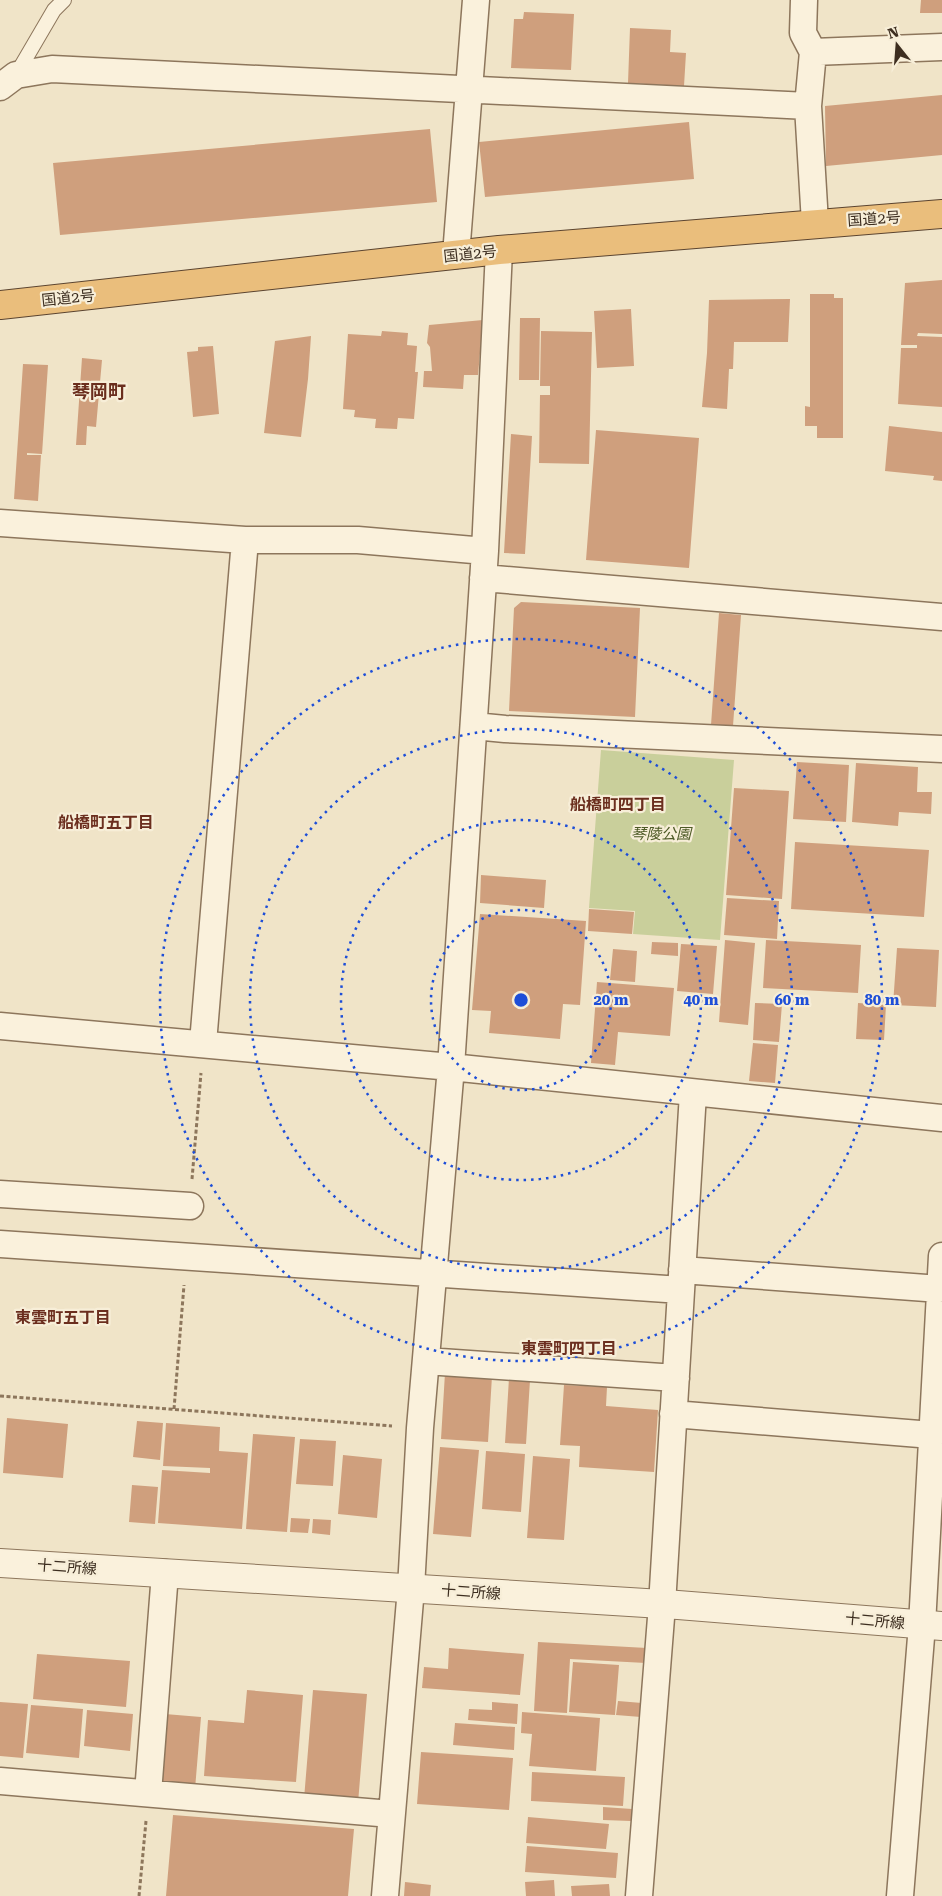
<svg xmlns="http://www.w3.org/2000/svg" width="942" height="1896" font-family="'Roboto Serif','Noto Sans JP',serif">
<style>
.green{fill:#c9cf9b}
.building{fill:#cf9f7d}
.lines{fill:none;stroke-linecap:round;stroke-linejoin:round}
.service-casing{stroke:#8d765c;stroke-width:16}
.minor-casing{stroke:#8d765c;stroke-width:29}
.tertiary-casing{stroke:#8d765c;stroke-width:30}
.trunk-casing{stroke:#5b4430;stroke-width:30}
.path{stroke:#8d765c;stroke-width:3;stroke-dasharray:4 2.5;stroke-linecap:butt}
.service{stroke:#faf1dc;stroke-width:14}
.minor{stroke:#faf1dc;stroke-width:26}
.tertiary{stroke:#faf1dc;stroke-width:28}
.trunk{stroke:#eabe7c;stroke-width:28}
.ring{fill:none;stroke:#1d4ed8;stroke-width:2.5;stroke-dasharray:2.5 5}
.labels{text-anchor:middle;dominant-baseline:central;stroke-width:4.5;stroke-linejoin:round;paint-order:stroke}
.street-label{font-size:15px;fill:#3d2e20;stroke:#f7eed8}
.park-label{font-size:15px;font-style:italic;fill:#4d5a26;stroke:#f7eed8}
.neighbourhood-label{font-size:16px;font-weight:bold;fill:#6b2e1e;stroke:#f7eed8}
.quarter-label{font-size:18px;font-weight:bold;fill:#6b2e1e;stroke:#f7eed8}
.centre{fill:#1d4ed8;stroke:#f7eed8;stroke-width:2.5}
.ring-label{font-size:15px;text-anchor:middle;font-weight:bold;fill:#1d4ed8;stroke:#f7eed8;stroke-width:4.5;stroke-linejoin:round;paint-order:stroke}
</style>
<rect width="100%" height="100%" fill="#f0e4c8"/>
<path class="green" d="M601 750 734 760 720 940 633 934 635 911 589 908Z"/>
<path class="building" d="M921 0H942V13H920Z
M524 12 574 14 571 70 511 68 514 19H523Z
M630 28 671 30 670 52 686 53 684 86 628 83Z
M942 95V155L826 166 825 106Z
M689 122 694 179 485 197 479 142Z
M430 129 437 202 60 235 53 163Z
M942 280V334L918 333 917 336 942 337V407L898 404 901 348H917V345H901L905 283Z
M810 294H834V298H843V438H817V426H805V406L810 407Z
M790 299 788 342H734L733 369H729L727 409 702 407 707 353 709 300Z
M631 309 634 366 597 368 594 311Z
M520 318H540L539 380H519Z
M483 320 478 375H464L463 389 423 387 424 371H432L430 347 427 343 429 325Z
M382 331 408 333 407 345 417 346 415 372H418L414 419 398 418 397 429 375 428 376 419 354 417 355 410 343 409 348 334 381 336Z
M541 331 592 332 589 464 539 463 540 395H550V386H540Z
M311 336 308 379 301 437 264 433 275 341Z
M213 346 219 414 193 417 187 352 198 351V347Z
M82 358 102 360 96 427 87 426 86 445H76Z
M23 364 48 365 42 454 27 453V455H41L38 501 14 499Z
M889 426 942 432V481L933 480 934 476 885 471Z
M596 430 699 438 689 568 586 560Z
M511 434 532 436 525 554 504 553Z
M521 602 640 608 635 717 509 711 514 608Z
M719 613 741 615 733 726 711 725Z
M797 762 849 765 846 822 793 819Z
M856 763 918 767 917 792H932L931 814 899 812 898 826 852 822Z
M734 788 789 791 782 899 726 895Z
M795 842 929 850 924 917 791 909Z
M481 875 546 880 544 908 480 903Z
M727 898 779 901 777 939 724 935Z
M589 909 634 912 632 934 588 931Z
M480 914 586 921 580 1005 563 1004 560 1039 489 1033 491 1011 472 1010Z
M725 940 755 943 748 1025 719 1022Z
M766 940 861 945 858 993 763 988Z
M652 942 678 943V956L651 954Z
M681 944 717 946 713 994 677 991Z
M897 948 939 950 936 1007 893 1005Z
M613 949 637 951 635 982 610 980Z
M597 982 674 988 670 1036 618 1032 615 1065 591 1063Z
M755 1003 782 1004 779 1042 753 1040Z
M858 1003 886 1005 884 1040 856 1039Z
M753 1043 778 1045 775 1083 749 1081Z
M445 1373 492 1376 488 1442 441 1439Z
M509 1378 530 1380 526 1444 505 1443Z
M564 1385 607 1387 606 1406 658 1410 654 1472 579 1467 580 1446 560 1445Z
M7 1418 68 1424 63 1478 3 1473Z
M137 1421 163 1423 160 1460 133 1457Z
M166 1423 220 1427 219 1451 248 1453 242 1529 158 1523 162 1470 210 1473V1468L163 1466Z
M253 1434 295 1437 287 1532 246 1529Z
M300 1439 336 1441 333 1486 296 1484Z
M440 1447 479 1450 471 1537 433 1534Z
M486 1451 525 1454 521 1512 482 1509Z
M343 1455 382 1459 377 1518 338 1514Z
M533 1456 570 1459 564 1540 527 1538Z
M132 1485 158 1487 155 1524 129 1522Z
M291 1518 310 1519 308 1533 290 1532Z
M313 1519 331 1520 330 1535 312 1533Z
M538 1642 647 1648 646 1663 570 1659 567 1713 534 1711Z
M449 1648 524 1654 520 1695 422 1688 424 1667 448 1669Z
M37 1654 130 1661 126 1707 33 1699Z
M573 1662 619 1665 615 1715 569 1712Z
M247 1690 303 1695 296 1782 204 1776 208 1720 244 1723Z
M313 1690 367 1694 358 1803 304 1799Z
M618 1701 642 1703 641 1717 616 1715Z
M0 1702 28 1704 23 1758 0 1756Z
M492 1702 518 1704 517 1724 468 1720 469 1709 492 1710Z
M31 1705 83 1709 79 1758 26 1753Z
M87 1710 133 1714 130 1751 84 1746Z
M522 1712 600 1718 596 1771 529 1766 532 1734 521 1733Z
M165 1714 201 1717 195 1789 159 1786Z
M455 1723 515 1727 514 1750 453 1745Z
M421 1752 513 1758 509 1810 417 1804Z
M532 1772 625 1777 623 1806 531 1801Z
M603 1807 632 1809 631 1821 603 1820Z
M173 1815 354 1829 348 1896H166Z
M528 1817 609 1824 606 1849 526 1843Z
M527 1846 618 1853 616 1878 525 1872Z
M554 1880 555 1896H526L525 1882Z
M405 1882 431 1885 430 1896H404Z
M609 1884 610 1896H572L571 1886Z"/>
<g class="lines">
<g class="service-casing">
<path id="service" d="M16 75 54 10 64 0"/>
</g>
<g class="minor-casing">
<path id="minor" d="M804 0 803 33 813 52
M0 87 16 75 52 69 808 106
M815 223 808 106 813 52 942 47
M456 255 476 0
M0 523 245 540H358L485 551
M483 578 942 617
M474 726 505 729 942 749
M0 1026 451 1067 942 1118
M203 1043 245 540
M0 1194 190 1206
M0 1244 681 1290
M682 1270 940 1289
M426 1361 676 1378
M673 1414 932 1435
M0 1781 391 1814
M148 1793 165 1573
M385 1896 411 1588 420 1428 451 1067 485 551 499 250
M639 1896 662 1605 693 1093
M900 1896 922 1625 942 1256"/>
</g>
<g class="tertiary-casing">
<path id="tertiary" d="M0 1563 678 1605 942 1626"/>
</g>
<g class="trunk-casing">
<path id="trunk" d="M0 305 499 250 942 214"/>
</g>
<path class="path" d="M192 1179 201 1073
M0 1396 392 1426
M174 1409 184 1285
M139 1896 146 1821"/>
<use href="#service" class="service"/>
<use href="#minor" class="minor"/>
<use href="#tertiary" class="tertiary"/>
<use href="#trunk" class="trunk"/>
</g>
<g class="ring">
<circle cx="521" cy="1000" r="90"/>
<circle cx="521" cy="1000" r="180"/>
<circle cx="521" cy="1000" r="271"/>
<circle cx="521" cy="1000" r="361"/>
</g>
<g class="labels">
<g class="street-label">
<text transform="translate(874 219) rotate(-4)">国道2号</text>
<text transform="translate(470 254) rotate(-6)">国道2号</text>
<text transform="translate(68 298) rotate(-6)">国道2号</text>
<text transform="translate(67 1567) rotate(4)">十二所線</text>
<text transform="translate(471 1592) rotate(4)">十二所線</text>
<text transform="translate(875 1621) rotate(5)">十二所線</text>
</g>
<g class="park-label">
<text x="661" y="834">琴陵公園</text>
</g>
<g class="neighbourhood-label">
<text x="618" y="804">船橋町四丁目</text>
<text x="106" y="822">船橋町五丁目</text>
<text x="63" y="1317">東雲町五丁目</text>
<text x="569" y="1348">東雲町四丁目</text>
</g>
<g class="quarter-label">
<text x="99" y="391">琴岡町</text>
</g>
</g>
<circle cx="521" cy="1000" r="8" class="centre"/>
<g class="ring-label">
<text x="611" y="1005">20 m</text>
<text x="701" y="1005">40 m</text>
<text x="792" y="1005">60 m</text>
<text x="882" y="1005">80 m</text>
</g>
<g transform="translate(897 45) rotate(343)" stroke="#f7eed8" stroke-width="4" paint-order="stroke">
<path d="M0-4L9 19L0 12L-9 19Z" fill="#3d2e20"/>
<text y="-8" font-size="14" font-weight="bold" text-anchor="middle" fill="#3d2e20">N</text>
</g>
</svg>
